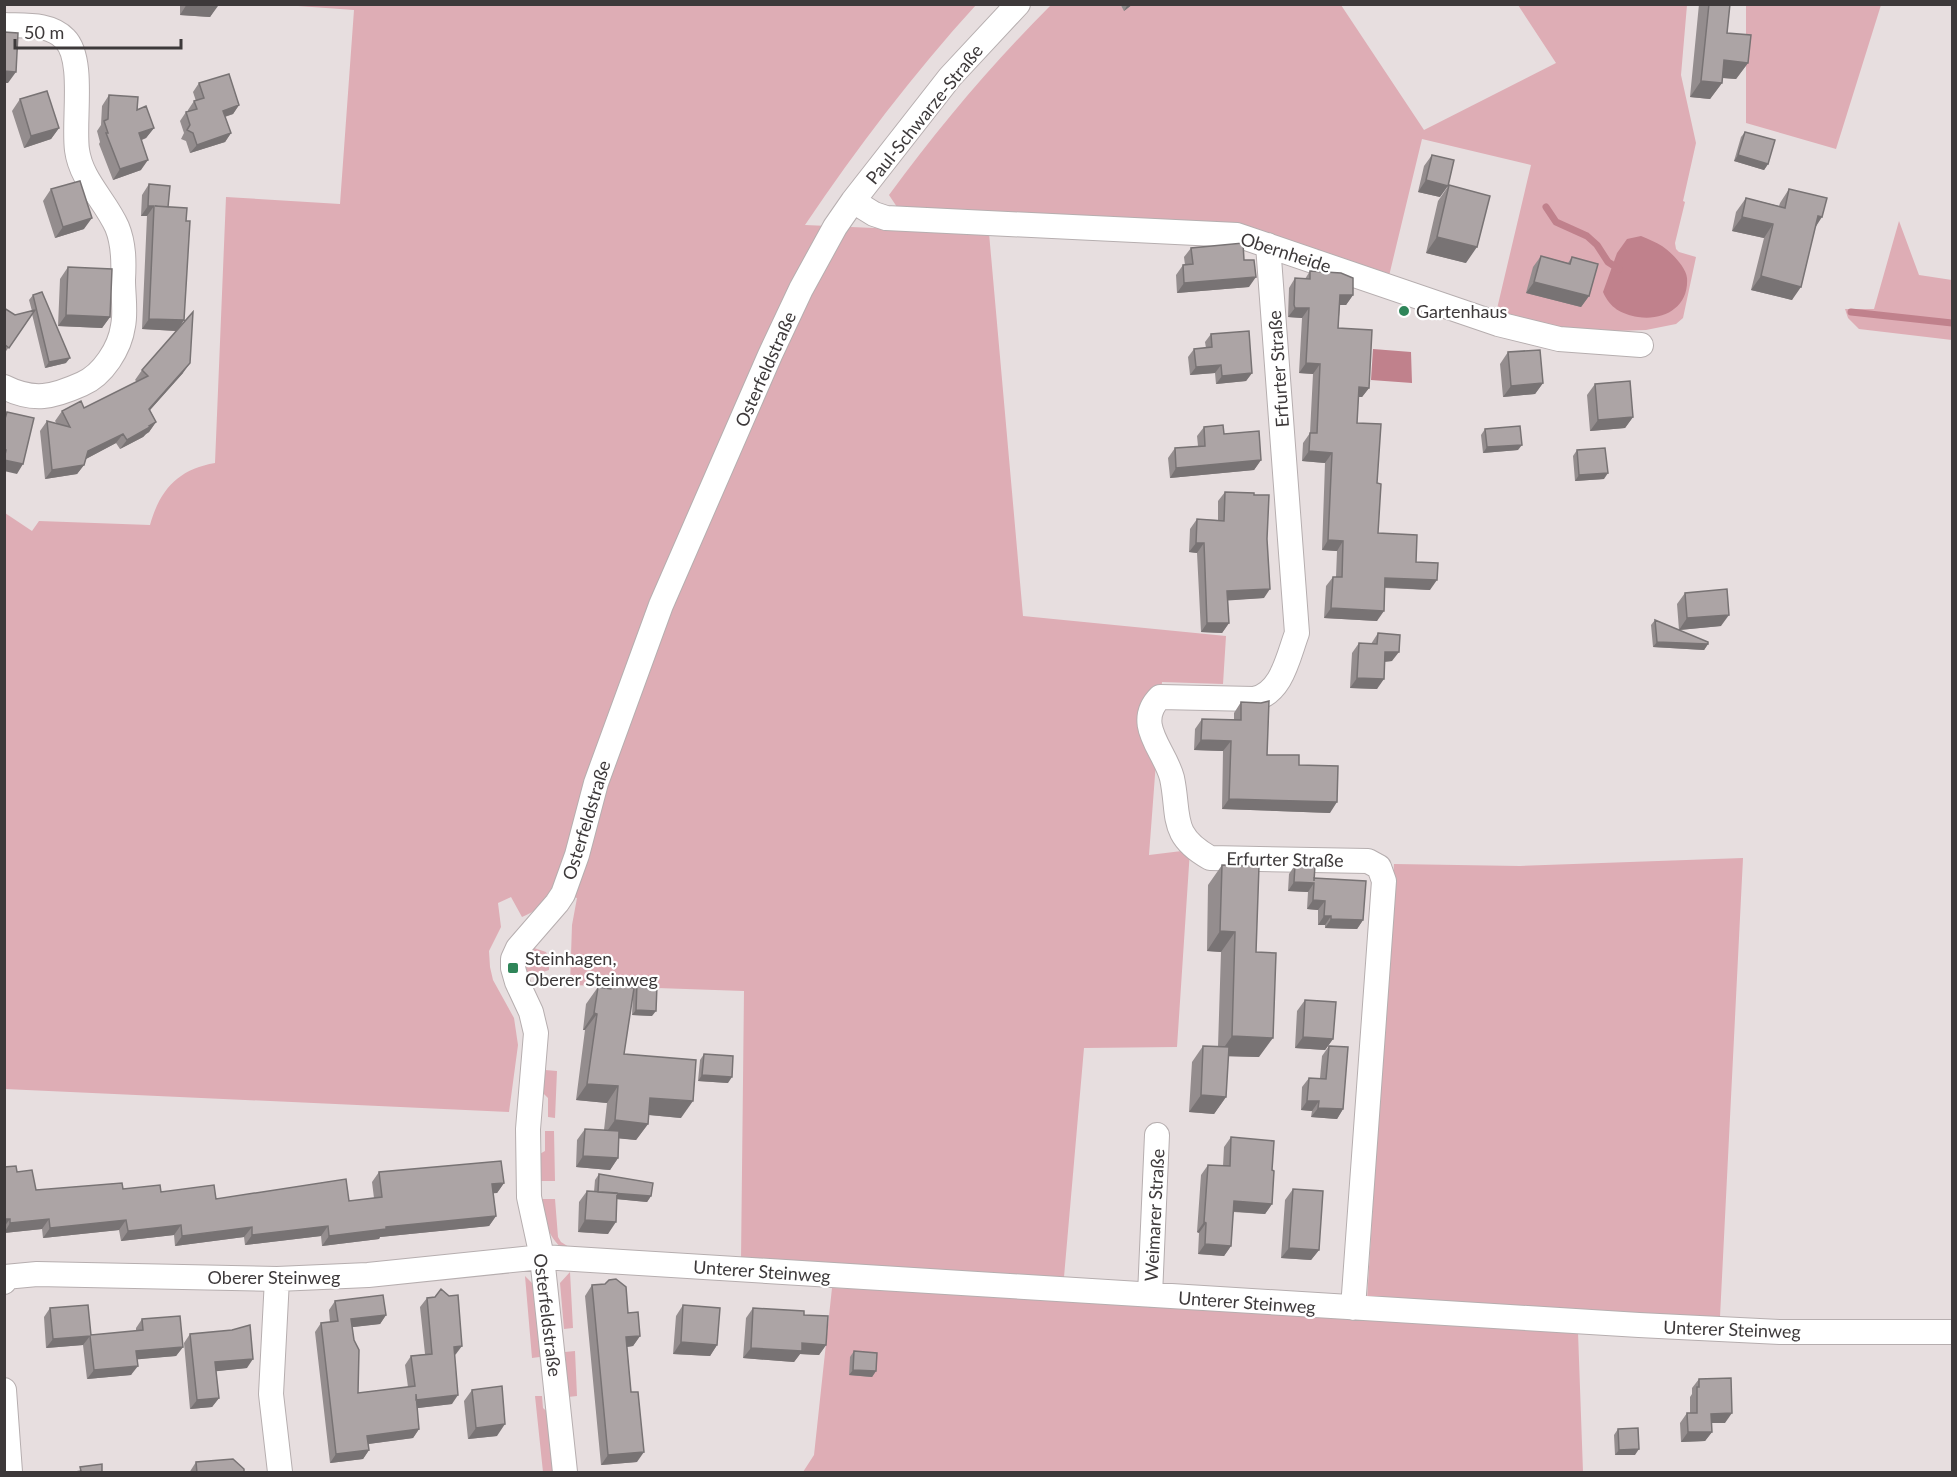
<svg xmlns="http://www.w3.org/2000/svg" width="1957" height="1477" font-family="Lato,sans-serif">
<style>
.green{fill:#deadb5}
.water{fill:#c0818c}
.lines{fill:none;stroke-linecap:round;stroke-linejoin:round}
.stream{stroke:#c0818c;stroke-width:7}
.street-casing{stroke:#b6aeaf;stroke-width:26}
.street{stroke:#fff;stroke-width:24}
.wall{fill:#948d8e}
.shaded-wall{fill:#787374}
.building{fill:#aca4a5;stroke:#787374;stroke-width:1.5}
.poi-dot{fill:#2f8559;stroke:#fff;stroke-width:2}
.labels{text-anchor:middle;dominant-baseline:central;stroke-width:4.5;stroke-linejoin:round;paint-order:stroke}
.street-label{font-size:18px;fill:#3d393a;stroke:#fff}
.poi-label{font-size:18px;fill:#3d393a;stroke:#fff;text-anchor:start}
</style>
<rect width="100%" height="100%" fill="#e7dedf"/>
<path class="green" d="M1133 4 1341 5 1424 130 1556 63 1518 5H1687L1681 75 1696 143 1683 201 1685 202 1675 243 1676 249 1679 252 1696 257 1683 318 1676 324 1646 330 1585 332 1560 330 1496 313 1531 165 1422 139 1389 276 1237 223 899 210 889 195C939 127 992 64 1051 5H1120L1124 10Z
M284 5H976C913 74 857 148 805 225L989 233 1023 616 1226 636 1223 684 1162 682 1149 855 1190 850 1177 1047 1084 1048 1064 1277 832 1266 741 1260 744 991 570 985 572 925 577 898 550 891C543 905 536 911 522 917L511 897 498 903 501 927 489 951 490 967 493 980 514 1018 518 1045 509 1112 5 1089V513L32 531 39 521 150 525C160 489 179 469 215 463L226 197 340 204 354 10Z
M1746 5H1881L1836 149 1746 123Z
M1899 221 1919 275 1952 280V340L1859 329 1848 318 1845 309H1874Z
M1743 858 1720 1317 1367 1300 1394 864 1520 866Z
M534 948 546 952 549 958V970L528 977 524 962 529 952Z
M545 1070 557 1071 555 1118 548 1117V1098L542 1092Z
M545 1131H554L555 1181H537L536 1156 545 1151Z
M538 1199H555L558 1237 561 1242 569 1247 563 1249C547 1236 544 1218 538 1199Z
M570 1272 573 1328 564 1329 560 1283Z
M525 1276 536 1287 539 1341 546 1346 547 1356 532 1358Z
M832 1288 1061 1297 1578 1332 1583 1472H803L814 1455Z
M575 1351 577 1396 568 1397 565 1352Z
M535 1396H542L543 1408 551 1415 555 1472H543Z"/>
<path class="water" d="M1641 236C1648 239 1656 242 1662 246 1671 252 1686 267 1687 278 1689 307 1664 321 1638 317 1621 314 1610 308 1603 292L1617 253 1627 239Z
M1373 349 1411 352 1412 383 1371 380Z"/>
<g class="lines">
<path class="stream" d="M1546 207 1556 222 1587 236 1597 245 1608 262 1619 269
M1851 312 1952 323"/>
<g class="street-casing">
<path id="street" d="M4 25C24 26 50 23 65 39 85 59 73 121 77 150 81 180 105 200 117 227 124 244 124 262 123 280 123 295 126 312 123 326 120 348 103 375 82 384 53 397 34 402 4 387
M853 201 874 214 886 218 1237 235 1498 324 1559 339 1641 345
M1268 245 1297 633C1288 657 1282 693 1254 699L1160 697C1133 724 1165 750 1172 778 1180 816 1169 835 1210 858L1368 861 1379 867 1384 881 1353 1308
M277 1279 271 1394 280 1472
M4 1282 5 1277 37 1274 277 1279 368 1275 542 1257 1639 1325 1780 1332H1952
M1150 1295 1157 1135
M4 1390 10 1472
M565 1472 542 1257 529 1197 528 1129 536 1033 531 1012 517 982 513 968V959L518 948 557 903 563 894 577 855 596 783 661 605 770 355 801 289 835 227 853 201 950 77 1018 4"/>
</g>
<use href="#street" class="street"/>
</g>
<path class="wall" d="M180 4H218L210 17 180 15Z
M1120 4H1133L1124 11Z
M1699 4H1730L1727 33 1748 63 1736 79 1722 78V83L1710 99 1690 97Z
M199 83 239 105 233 114 225 117 231 133 225 142 190 153 186 141 181 139 184 133 180 121 186 112 188 111V110L194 101H196L193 92Z
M109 95 137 110 154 128 146 138 142 140 141 170 113 180 99 144 100 142 97 131 101 125 102 106Z
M20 99 59 128 51 139 24 148 12 111Z
M1745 132 1768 164 1764 170 1734 161 1741 137Z
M1432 155 1440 197 1418 192 1424 166Z
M149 184 168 207 184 320 179 328 183 373 150 410 156 422 149 432 146 434 143 437 120 449 116 443 86 459 84 465 77 474 45 479 40 431 47 421 57 424 55 421 62 411 84 408 137 382 135 380 142 370 177 331 142 329 147 216H141L142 195Z
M1449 185 1466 263 1426 253 1438 201Z
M51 189 84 229 55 238 43 201Z
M1789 189 1815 228 1792 300 1751 290 1764 238 1732 231 1736 212 1746 198 1779 206 1780 203Z
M1191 248 1244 260 1249 287 1177 293 1176 275 1183 265H1185L1184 257Z
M1541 256 1568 263 1572 257 1589 296 1581 307 1526 293 1533 267Z
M68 267 110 317 102 328 58 326 60 279Z
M1310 271 1353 295 1346 305H1340L1338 328 1369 388 1362 397H1358L1357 423 1377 483 1378 533 1416 562 1430 590 1385 588 1377 621 1324 618 1326 586 1333 577H1336L1337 551 1322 550 1325 463 1302 461 1303 443 1310 433 1313 374 1299 373 1302 318 1288 317 1289 288 1295 278 1305 279Z
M33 295 66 363 45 368 32 314 4 354V308L15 315 32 311 29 300Z
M1211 334 1252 373 1246 381 1216 384 1215 373 1190 375 1188 357 1194 349 1206 348 1205 342Z
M1508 352 1543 383 1535 394 1503 397 1500 364Z
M1595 384 1633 417 1625 428 1590 431 1587 395Z
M1204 427 1224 434 1261 460 1254 470 1170 478 1168 458 1175 448 1198 446 1197 436Z
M1485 429 1518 450 1483 453 1481 435Z
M1577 450 1604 479 1575 481 1573 456Z
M1225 492 1264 598 1228 600 1229 623 1222 633 1201 632 1197 553 1189 552 1190 529 1197 519 1218 520V501Z
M1685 593 1721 626 1679 630 1677 604Z
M1655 620 1708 644 1704 650 1653 647 1651 625Z
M1378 633 1392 661 1385 662 1377 689 1350 688 1352 653 1359 643 1371 644Z
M1241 702 1267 755 1299 765 1330 813 1222 809 1223 751 1194 750 1195 729 1202 719 1234 720V713Z
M1222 865 1256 952 1259 1057 1228 1056 1226 1097 1214 1114 1189 1112 1192 1062 1203 1046 1218 1047 1221 952 1207 951 1208 885Z
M1295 865 1314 879 1363 920 1357 929 1325 928V925H1318V910L1307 909 1308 892 1288 891 1289 874Z
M612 984 634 989 637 984 652 1016 632 1015 633 994 624 1054 681 1118 649 1115 648 1124 636 1140 619 1138 618 1158 610 1170 576 1167 577 1140 585 1129 604 1130 607 1103 576 1100 585 1030H583L586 1004 598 987 609 989Z
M1305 1000 1333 1039 1325 1050 1295 1048 1297 1011Z
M1329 1046 1343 1109 1337 1119 1311 1117 1312 1111 1301 1110 1302 1087 1309 1078H1320L1322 1056Z
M704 1054 728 1083 698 1081 700 1060Z
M1231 1137 1272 1170V1204L1265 1214 1233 1212 1231 1246 1224 1256 1198 1254 1199 1233 1197 1232 1201 1175 1208 1165 1223 1166 1224 1147Z
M4 1167 17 1172 36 1190 123 1189 161 1192 216 1199 349 1201 374 1198 372 1182 379 1172 504 1183 497 1193H493L496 1216 489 1226 380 1237 379 1239 322 1246 321 1236 245 1245 244 1237 175 1246 174 1235 121 1241 119 1230 43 1238 42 1229 4 1233Z
M599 1174 651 1196 647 1202 617 1199 608 1234 578 1232 579 1202 587 1191 594 1192 595 1180Z
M1293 1189 1319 1250 1311 1260 1281 1258 1285 1200Z
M605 1284 628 1313 640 1336 633 1346 627 1347 637 1462 601 1465 585 1296 592 1285Z
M427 1298 456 1354 455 1355 452 1404 417 1408 419 1429 413 1438 368 1444 369 1450 363 1459 330 1463 315 1332 321 1323 330 1322 329 1310 335 1301 386 1315 380 1324 352 1327 358 1393 408 1387 405 1365 411 1356 425 1354 420 1307Z
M683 1305 717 1345 710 1356 673 1354 676 1316Z
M50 1308 91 1335 136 1331V1328L142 1319 183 1347 176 1356 137 1359 131 1375 87 1379 83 1345 46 1348 44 1317Z
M753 1308 804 1315 826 1345 819 1355 800 1354 794 1362 743 1358 746 1318Z
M190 1334 247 1368 216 1371 219 1398 212 1407 190 1409 184 1343Z
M854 1351 876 1371 872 1377 849 1375 850 1357Z
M1699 1379 1725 1423H1711L1712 1432 1705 1441 1681 1442 1680 1423 1687 1413H1690V1397L1692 1394V1388Z
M472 1390 497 1436 468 1439 464 1401Z
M1618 1429 1635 1455H1615L1614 1435Z
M196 1462 244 1473H189Z"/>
<path class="shaded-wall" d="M187 4H202L218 6 210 17 180 15Z
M1128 4H1133L1124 11Z
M1724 60 1748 63 1736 79 1712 77Z
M4 71 16 72 8 83H4Z
M1701 81 1722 83 1710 99 1690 97Z
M239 105 233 114 217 119 223 111Z
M59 128 51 139 24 148 31 136Z
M154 128 146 138 132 143 139 133Z
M231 133 225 142 190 153 197 145Z
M1738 155 1768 164 1764 170 1734 161Z
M148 160 141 170 113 180 120 169Z
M1426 180 1448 186 1440 197 1418 192Z
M148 206H154L147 216H141Z
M1818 216 1822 217 1813 231Z
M1742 217 1773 224 1764 238 1732 231Z
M92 218 84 229 55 238 63 227Z
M1437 237 1477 247 1466 263 1426 253Z
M1761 276 1801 287 1792 300 1751 290Z
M1256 277 1249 287 1177 293 1184 283Z
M1534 282 1589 296 1581 307 1526 293Z
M1340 295H1353L1346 305H1333Z
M1295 308H1309L1302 318 1288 317Z
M66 315 110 317 102 328 58 326Z
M149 319 184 320 177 331 142 329Z
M70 358 66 363 45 368 49 362Z
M190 363 183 373 142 419 149 409Z
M1306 363 1320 364 1313 374 1299 373Z
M1221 365 1215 373 1190 375 1196 367Z
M1252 373 1246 381 1216 384 1222 376Z
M1543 383 1535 394 1503 397 1511 386Z
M1359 387 1369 388 1362 397H1352Z
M1633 417 1625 428 1590 431 1598 420Z
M156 422 149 432 146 434 143 437 120 449 127 440Z
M123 434 116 443 82 461 88 451Z
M1522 445 1518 450 1483 453 1487 447Z
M1309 451 1332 453 1325 463 1302 461Z
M4 460 23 464 17 474 4 471Z
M1261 460 1254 470 1170 478 1176 468Z
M84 465 77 474 45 479 52 470Z
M1608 473 1604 479 1575 481 1579 475Z
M1328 540 1343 541 1337 551 1322 550Z
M1196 543H1204L1197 553 1189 552Z
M1385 578 1437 580 1430 590 1379 587Z
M1270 589 1264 598 1221 601 1227 591Z
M1331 608 1384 611 1377 621 1324 618Z
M1729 615 1721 626 1679 630 1687 618Z
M1207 623H1229L1222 633 1201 632Z
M1657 642 1708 644 1704 650 1653 647Z
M1385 652H1399L1392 661 1379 662Z
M1357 678 1384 679 1377 689 1350 688Z
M1201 740 1231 741 1223 751 1194 750Z
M1229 799 1337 802 1330 813 1222 809Z
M1294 882 1314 883 1308 892 1288 891Z
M1313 900 1325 901 1318 910 1307 909Z
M1324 916H1331L1325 925H1318Z
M1331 919 1363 920 1357 929 1325 928Z
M1220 931 1235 932 1221 952 1207 951Z
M636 1010 656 1011 652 1016 632 1015Z
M594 1013 597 1014 585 1030H583Z
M1232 1036 1273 1038 1259 1057 1218 1056Z
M1303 1037 1333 1039 1325 1050 1295 1048Z
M702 1075 732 1077 728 1083 698 1081Z
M587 1084 618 1086 607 1103 576 1100Z
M1201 1095 1226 1097 1214 1114 1189 1112Z
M650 1098 693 1101 681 1118 639 1114Z
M1307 1101H1319L1312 1111 1301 1110Z
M1318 1108 1343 1109 1337 1119 1311 1117Z
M615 1120 648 1124 636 1140 603 1137Z
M583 1156 618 1158 610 1170 576 1167Z
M504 1183 497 1193 485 1194 492 1184Z
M598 1192 651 1196 647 1202 594 1197Z
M1234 1201 1272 1204 1265 1214 1227 1211Z
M496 1216 489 1226 380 1237 379 1239 322 1246 329 1236 386 1227Z
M4 1219H10L4 1227Z
M49 1219 42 1229 4 1233 10 1223Z
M126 1220 119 1230 43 1238 50 1228Z
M585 1220 616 1222 608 1234 578 1232Z
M1204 1222 1206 1223 1199 1233 1197 1232Z
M181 1225 174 1235 121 1241 128 1231Z
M328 1226 321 1236 245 1245 252 1235Z
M252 1227 244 1237 175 1246 182 1236Z
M1205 1244 1231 1246 1224 1256 1198 1254Z
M1289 1248 1319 1250 1311 1260 1281 1258Z
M386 1315 380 1324 345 1328 351 1319Z
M90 1336 83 1345 46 1348 53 1339Z
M640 1336 633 1346 619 1348 626 1337Z
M681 1342 717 1345 710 1356 673 1354Z
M802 1343 826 1345 819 1355 800 1354 794 1362 743 1358 751 1348Z
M462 1346 456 1354 448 1355 454 1347Z
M183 1347 176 1356 130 1360 136 1351Z
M253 1359 247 1368 209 1372 215 1362Z
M138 1366 131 1375 87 1379 94 1370Z
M853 1370 876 1371 872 1377 849 1375Z
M458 1395 452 1404 410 1409 416 1400Z
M219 1398 212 1407 190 1409 197 1400Z
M1732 1413 1725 1423H1704L1711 1414Z
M505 1424 497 1436 468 1439 476 1428Z
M419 1429 413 1438 361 1445 367 1436Z
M1688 1432H1712L1705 1441 1681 1442Z
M1639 1449 1635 1455H1615L1619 1450Z
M369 1450 363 1459 330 1463 336 1454Z
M644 1452 637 1462 601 1465 608 1455Z"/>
<path class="building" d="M1709 4H1730L1727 33 1751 35 1748 63 1724 60 1722 83 1701 81Z
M4 32 18 33 16 72 4 71Z
M229 74 239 105 223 111 231 133 197 145 193 133 187 130 190 125 186 112 197 109 194 101 204 98 199 83Z
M47 91 59 128 31 136 20 99Z
M109 95 138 97 137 110 146 106 154 128 139 133 148 160 120 169 106 133H108L104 121 108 119Z
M1745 132 1775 140 1768 164 1738 155Z
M1432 155 1454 160 1448 186 1426 180Z
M80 181 92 218 63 227 51 189Z
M149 184 170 186 168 207 155 206 187 208 186 221H190L184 320 149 319 154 206H148Z
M1449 185 1490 196 1477 247 1437 237Z
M1789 189 1827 198 1822 217 1818 216 1801 287 1761 276 1773 224 1742 217 1746 198 1785 208Z
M1243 243 1244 260H1254L1256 277 1184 283 1183 265 1193 264 1191 248Z
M1541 256 1570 264 1572 257 1598 264 1589 296 1534 282Z
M68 267 112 269 110 317 66 315Z
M1310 271 1341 273 1353 278V295H1340L1338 328 1372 330 1369 388 1359 387 1357 423 1381 424 1377 483 1381 484 1378 533 1417 535 1416 562 1438 563 1437 580 1385 578 1384 611 1331 608 1333 577H1342L1343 541 1328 540 1332 453 1309 451 1310 433H1317L1320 364 1306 363 1309 308H1295L1294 305 1295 278 1310 279Z
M42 292 70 358 49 362 33 295Z
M4 308 15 315 35 310 9 348 4 344Z
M193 312 190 363 149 409 156 422 149 426 150 427 127 440 123 434 88 451 84 465 52 470 47 421 70 427 62 411 81 401 84 408 148 376 142 370Z
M1249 331 1252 373 1222 376 1221 365 1196 367 1194 349 1212 347 1211 334Z
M1540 350 1543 383 1511 386 1508 352Z
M1630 381 1633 417 1598 420 1595 384Z
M7 412 34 418 23 464 4 460 6 450 4 449V422Z
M1223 425 1224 434 1259 431 1261 460 1176 468 1175 448 1205 446 1204 427Z
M1520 426 1522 445 1487 447 1485 429Z
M1605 448 1608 473 1579 475 1577 450Z
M1225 492 1254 493V495H1269L1267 539 1270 589 1227 591 1229 623H1207L1204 543H1196L1197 519 1224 521Z
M1727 589 1729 615 1687 618 1685 593Z
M1655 620 1708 642V644L1657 642Z
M1378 633 1400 635 1399 652H1385L1384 679 1357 678 1359 643 1377 644Z
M1269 701 1267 755H1299V765L1338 766 1337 802 1229 799 1231 741 1201 740 1202 719 1241 720V702L1261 703Z
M1222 865 1259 866 1256 952 1276 953 1273 1038 1232 1036 1235 932 1220 931Z
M1295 865H1315L1314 881V878L1366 881 1363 920 1331 919V916H1324L1325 901 1313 900 1314 883 1294 882Z
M612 984 634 988 624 1054 696 1060 693 1101 650 1098 648 1124 615 1120 618 1086 587 1084 597 1014 594 1013 598 987 611 989Z
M637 984 657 985 656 1011 636 1010Z
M1305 1000 1336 1002 1333 1039 1303 1037Z
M1203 1046 1229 1047 1226 1097 1201 1095Z
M1329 1046 1348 1047 1343 1109 1318 1108 1319 1101H1307L1309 1078 1326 1079Z
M704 1054 733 1056 732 1077 702 1075Z
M585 1129 619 1131 618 1158 583 1156Z
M1231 1137 1274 1141 1272 1170 1274 1171 1272 1204 1234 1201 1231 1246 1205 1244 1206 1223 1204 1222 1208 1165 1230 1166Z
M501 1161 504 1183 492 1184 496 1216 386 1227V1229L329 1236 328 1226 252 1235V1227L182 1236 181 1225 128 1231 126 1220 50 1228 49 1219 10 1223V1219H4V1167L16 1166 17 1172 32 1170 36 1190 122 1183 123 1189 160 1185 161 1192 214 1185 216 1199 346 1179 349 1201 382 1197 379 1172Z
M599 1174 653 1183 651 1196 598 1192Z
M1293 1189 1323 1191 1319 1250 1289 1248Z
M587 1191 617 1193 616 1222 585 1220Z
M616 1279 626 1287 628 1313 638 1312 640 1336 626 1337 631 1392H638L644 1452 608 1455 592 1285 605 1284 609 1280Z
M441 1289 449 1296 458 1295 462 1346 454 1347 458 1395 416 1400V1394L419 1429 367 1436 369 1450 336 1454 321 1323 338 1321 335 1301 383 1295 386 1315 351 1319 354 1340 359 1350 358 1393 415 1386 411 1356 432 1354 427 1298 435 1297Z
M88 1305 91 1335 143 1330 142 1319 180 1316 183 1347 136 1351 138 1366 94 1370 90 1336 53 1339 50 1308Z
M683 1305 720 1308 717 1345 681 1342Z
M753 1308 804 1311V1315L828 1316 826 1345 802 1343V1351L751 1348Z
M250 1325 253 1359 215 1362 219 1398 197 1400 190 1334 232 1330Z
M854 1351 877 1353 876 1371 853 1370Z
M1731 1378 1732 1413 1711 1414 1712 1432H1688L1687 1413H1697V1387H1699V1379Z
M502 1386 505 1424 476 1428 472 1390Z
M1638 1428 1639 1449 1619 1450 1618 1429Z
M233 1459 244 1469V1473H197L196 1462Z
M102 1464V1473H70L81 1471 80 1467Z"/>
<g class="poi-dot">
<circle cx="1404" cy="311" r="6"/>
<rect x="507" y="962" width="12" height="12" rx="3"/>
</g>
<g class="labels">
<g class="street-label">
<text transform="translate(924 114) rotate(-51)">Paul-Schwarze-Straße</text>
<text transform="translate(1286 252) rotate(18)">Obernheide</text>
<text transform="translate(765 369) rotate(-66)">Osterfeldstraße</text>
<text transform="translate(1278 369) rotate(-94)">Erfurter Straße</text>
<text transform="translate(586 820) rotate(-73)">Osterfeldstraße</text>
<text transform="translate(1285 859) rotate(1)">Erfurter Straße</text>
<text transform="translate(1154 1215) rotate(-87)">Weimarer Straße</text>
<text transform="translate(762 1271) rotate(4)">Unterer Steinweg</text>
<text x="274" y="1277">Oberer Steinweg</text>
<text transform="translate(1247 1302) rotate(4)">Unterer Steinweg</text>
<text transform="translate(548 1315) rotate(83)">Osterfeldstraße</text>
<text transform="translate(1732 1329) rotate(2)">Unterer Steinweg</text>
</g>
<g class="poi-label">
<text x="1416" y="311">Gartenhaus</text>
<text x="525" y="958">Steinhagen,<tspan x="525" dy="21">Oberer Steinweg</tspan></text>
</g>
</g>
<rect width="1957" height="1477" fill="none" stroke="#3d393a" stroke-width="12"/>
<path d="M15 39v9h166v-9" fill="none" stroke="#3d393a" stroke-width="3"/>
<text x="24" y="39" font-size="18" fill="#3d393a" stroke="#ffffff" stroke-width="4.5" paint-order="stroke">50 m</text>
</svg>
